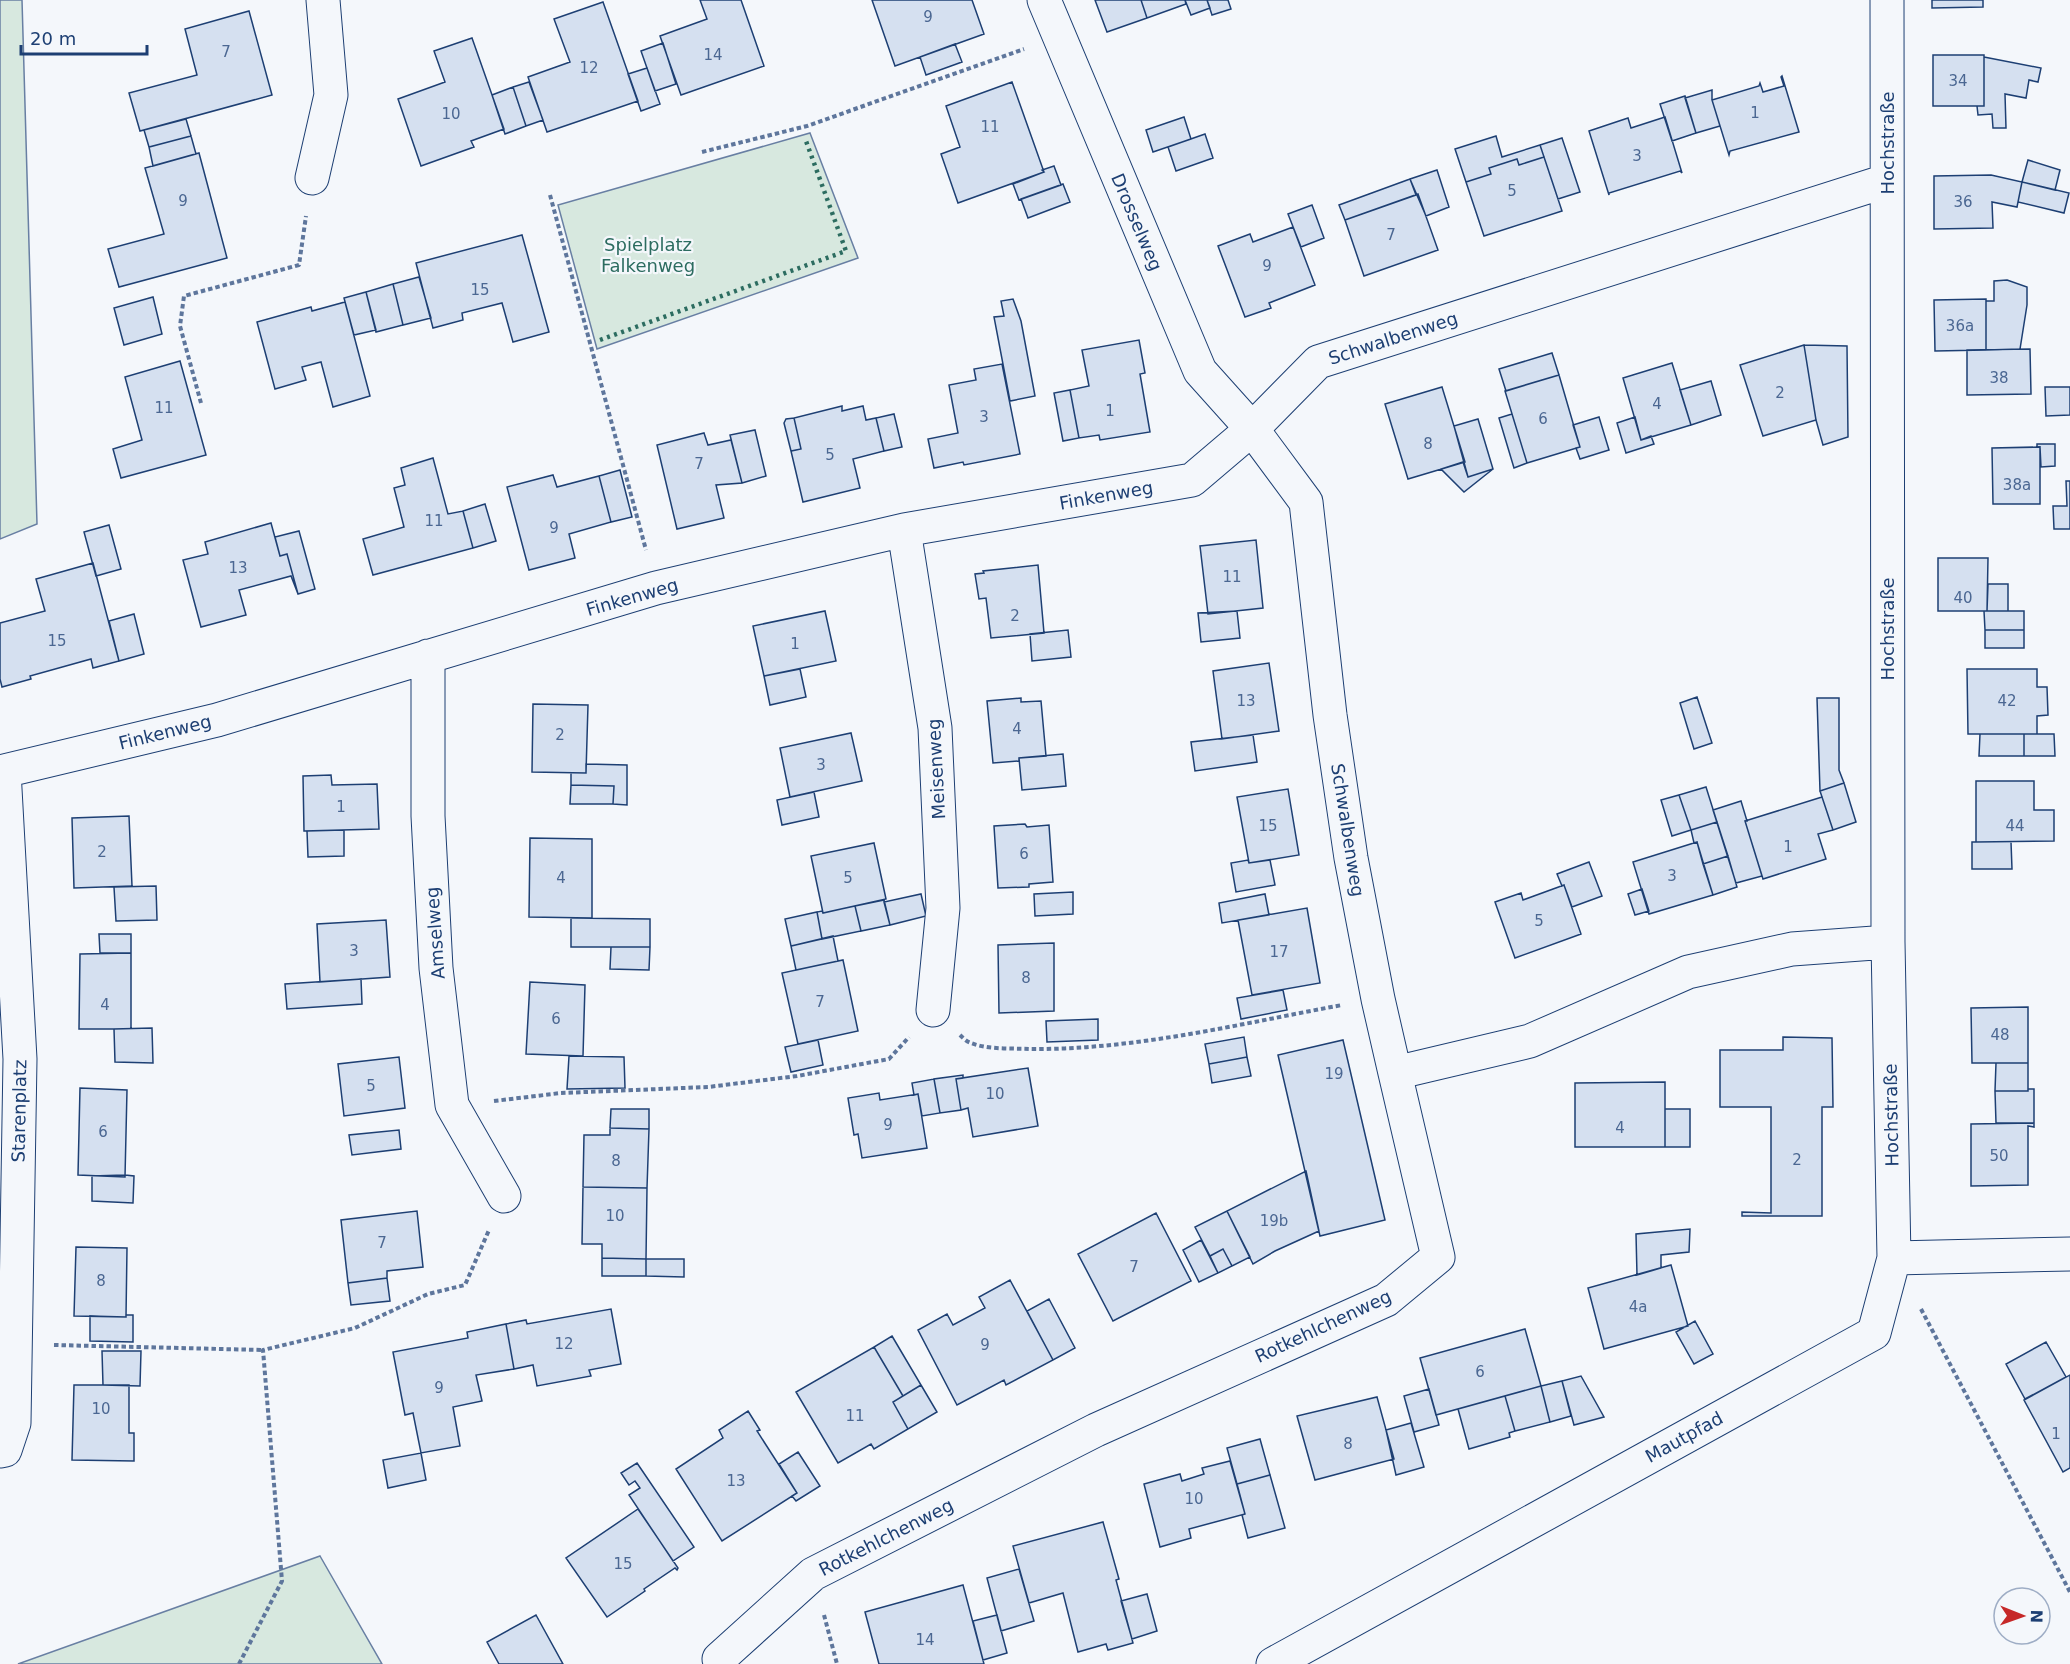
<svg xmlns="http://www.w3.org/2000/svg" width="2070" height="1664" font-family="'DejaVu Sans',sans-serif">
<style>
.green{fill:#d7e8df;stroke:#687fa3;stroke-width:1.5}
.building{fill:#d5e0f0;stroke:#1d3f73;stroke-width:1.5}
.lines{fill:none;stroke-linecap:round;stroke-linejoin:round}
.street-casing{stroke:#1d3f73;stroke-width:35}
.path{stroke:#5e769c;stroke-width:4;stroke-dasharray:4.5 3;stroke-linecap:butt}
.street{stroke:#f4f7fb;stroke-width:33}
.hedge{stroke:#2c6c60;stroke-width:4.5;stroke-dasharray:3 4.5;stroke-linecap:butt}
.labels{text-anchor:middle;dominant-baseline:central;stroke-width:4.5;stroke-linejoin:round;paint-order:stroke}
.number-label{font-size:15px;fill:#4b6792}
.street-label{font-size:18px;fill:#1d3f73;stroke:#f4f7fb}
.park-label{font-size:18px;fill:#2c6c60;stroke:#f4f7fb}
</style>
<rect width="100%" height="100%" fill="#f4f7fb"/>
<path class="green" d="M0 0H22L37 524 0 539Z
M810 133 858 258 597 349 558 205Z
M320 1556 382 1664H18Z"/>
<path class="building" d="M700 0H741L764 66 681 95 660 36 707 19Z
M872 0H972L984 34 895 66Z
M1095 0H1141L1147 18 1107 32Z
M1141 0H1185L1186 4 1147 18Z
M1185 0H1207L1210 8 1191 15Z
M1207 0H1228L1231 9 1212 15Z
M1932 0H1983V7L1932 8Z
M603 2 638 101 547 132 528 77 570 62 554 19Z
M249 11 272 95 140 131 129 93 197 75 185 29Z
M472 38 504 129 471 141 474 147 421 166 398 99 445 82 434 51Z
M663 43 676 84 655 91 641 51Z
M955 44 962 62 926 75 920 57Z
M1933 55H1984V106H1933Z
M1984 57 2041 68 2038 82 2029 80 2026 98 2005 94 2006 128H1993L1992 114 1978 115 1977 106H1984Z
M647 68 660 104 641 111 628 74Z
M1782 76 1799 132 1730 151 1729 155 1712 100 1759 86 1760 83 1763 92 1784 86 1781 77Z
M529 82 543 120 526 126 513 87Z
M1012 82 1044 172 958 203 941 154 960 147 946 106Z
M513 87 526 126 505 134 492 95Z
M1712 90V100L1720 126 1696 133 1685 98Z
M1685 96 1696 133 1672 141 1660 104Z
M1184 117 1191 139 1153 152 1146 130Z
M1665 117 1682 173 1680 171 1609 193V195L1589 131 1628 118 1631 128Z
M186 119 191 136 149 147 144 130Z
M1205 134 1213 158 1176 171 1168 147Z
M191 136 196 154 153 166 149 147Z
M1496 136 1502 157 1540 145 1544 157 1519 165 1517 159 1489 168 1491 174 1466 182 1455 149Z
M1562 138 1580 192 1558 199 1540 145Z
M199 153 227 258 119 287 108 249 164 234 145 168Z
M1544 157 1562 211 1484 236 1466 182 1491 174 1489 168 1517 159 1519 165Z
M2028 160 2060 170 2055 190 2022 182Z
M1054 166 1061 185 1019 200 1013 184 1044 172 1042 170Z
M1437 170 1449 207 1426 216 1410 179Z
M1991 175 2022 182 2017 207 1992 202 1993 228 1934 229V176Z
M1410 179 1416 195 1345 220 1339 205Z
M2022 182 2069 193 2064 213 2018 202Z
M1063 184 1070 202 1028 218 1021 199Z
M1418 194 1438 250 1364 276 1345 220Z
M1312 205 1324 238 1301 247 1288 214Z
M1293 227 1315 285 1269 303 1271 308 1245 317 1218 246 1250 234 1253 242Z
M522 235 549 332 513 342 502 303 462 313 463 320 433 328 416 263Z
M419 277 431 318 403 325 393 284Z
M2007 280 2027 287V305L2020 349 1986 350V301H1994V281Z
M393 284 403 325 376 332 366 292Z
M366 292 376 330 354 335 344 298Z
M153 297 162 334 124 345 114 308Z
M1013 299 1021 321 1035 396 1010 401 994 317 1004 316 1001 301Z
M1986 299V350L1935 351 1934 300Z
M345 302 370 396 333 407 321 362 302 367 306 380 275 389 257 322 311 307 312 311Z
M1139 340 1145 373 1140 374 1150 432 1100 440 1099 435 1079 438 1070 390 1089 386 1082 350Z
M1804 345 1847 346 1848 437 1823 445 1816 420Z
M1804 345 1816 420 1763 436 1740 365Z
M2030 349 2031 394 1967 395V350Z
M1552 353 1559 375 1506 391 1499 369Z
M180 361 206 455 121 478 113 449 142 440 125 377Z
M1672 363 1691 425 1641 440 1623 378Z
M1002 364 1020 454 964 465 963 462 934 468 928 439 958 433 949 385 976 380 974 369Z
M1559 375 1580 447 1527 463 1505 391Z
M1711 381 1721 415 1691 425 1680 390Z
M1442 387 1465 462 1408 479 1385 404Z
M2045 387H2070V415L2046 416Z
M1070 390 1079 438 1063 441 1054 393Z
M842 406V411L863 406 866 420 876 418 884 451 853 459 860 488 803 502 791 451 801 449 794 418Z
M894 414 902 447 884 451 876 418Z
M1512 414 1527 463 1514 468 1499 418Z
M1599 417 1609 450 1580 459 1576 448 1580 447 1573 425Z
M1635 417 1641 440 1651 436 1654 444 1626 453 1617 423Z
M794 418 801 449 791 451 784 423 786 419Z
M1478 419 1493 469 1468 477 1454 426Z
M755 430 766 476 742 483 730 435Z
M704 433 708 445 731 440 742 483 716 485 724 518 677 529 657 445Z
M2037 444H2055V466L2041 467 2040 447H2037Z
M2040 447V504H1993L1992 448Z
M433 458 448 514 463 511 473 548 373 575 363 539 404 527 394 488 405 485 401 468Z
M1463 462 1468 477 1493 469 1464 492 1441 469Z
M620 470 632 517 611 522 599 476Z
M553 475 557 487 599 476 611 522 569 534 575 558 529 570 507 487Z
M2066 481H2070V529H2054L2053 506H2067Z
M485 504 496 541 473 548 463 511Z
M271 523 280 556 287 554 298 594 291 576 239 590 246 615 201 627 183 560 208 554 205 542Z
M109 525 121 569 96 576 84 532Z
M299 531 315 589 298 594 287 554 280 556 275 537Z
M1256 540 1263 608 1208 614 1200 546Z
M1938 558H1988L1987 611H1938Z
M93 563 119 661 93 668 91 659 30 676 31 679 2 687 0 679V623L45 611 36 579Z
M1038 565 1044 633 991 638 986 598 979 599 975 574 984 573 983 571Z
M1988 584H2008V611H1987Z
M825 611 836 661 764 676 753 626Z
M1237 611 1240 638 1201 642 1198 613Z
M1984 611H2024V630H1985Z
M134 614 144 654 119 661 109 621Z
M1068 630 1071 657 1032 661 1030 634Z
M1985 630H2024V648H1985Z
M1269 663 1279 731 1222 739 1213 671Z
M800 669 806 697 770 705 764 676Z
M1967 669H2037V687H2047L2048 715 2037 716V734H1968Z
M1697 697 1712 743 1694 749 1680 703Z
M1021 698V702L1041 701 1046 756 1019 758V761L993 763 987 701Z
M1817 698H1839V770L1844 783 1820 791Z
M533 704 588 705 586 773 532 772Z
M851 733 862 781 790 797 780 748Z
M1980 734H2024V756H1979Z
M2024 734H2054L2055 756H2024Z
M1253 735 1257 762 1195 771 1191 742Z
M1063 754 1066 786 1022 790 1019 758Z
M586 764 627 765V805L613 804 614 786 571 785V773H586Z
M331 775 332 785 377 784 379 829 304 831 303 776Z
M1976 781H2034V810H2054V841L1976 842Z
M1844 783 1856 822 1833 830 1820 791Z
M571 785 614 786 613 804H570Z
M1706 787 1717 822 1691 830 1679 795Z
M1288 789 1299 855 1249 863 1237 797Z
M814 792 819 817 782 825 777 800Z
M1679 795 1691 830 1672 836 1661 800Z
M1822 797 1833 830 1818 834 1826 859 1763 879 1745 821Z
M1741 801 1747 821H1745L1762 876 1736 883 1713 810Z
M129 816 132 886 74 888 72 818Z
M1717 822 1728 856 1703 864 1697 842 1694 843 1691 830Z
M1025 824 1027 827 1049 825 1053 882 1029 884V887L998 888 994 826Z
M344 830V856L308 857 307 831Z
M530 838 592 839V918L529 917Z
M1697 842 1713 895 1649 914 1633 862Z
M1972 842H2011L2012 869H1972Z
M874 843 886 899 823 913 811 856Z
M1728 856 1737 887 1713 895 1703 864Z
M1248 860 1249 863 1270 860 1275 885 1236 892 1231 863Z
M1589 862 1602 896 1572 907 1564 885 1562 886 1557 874Z
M1564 885 1581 934 1515 958 1495 902 1521 893 1523 900Z
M156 886 157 920 116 921 114 887Z
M1642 889 1649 911 1635 915 1628 894Z
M1073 892V914L1035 916 1034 894Z
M921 894 926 916 890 925 884 902Z
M1265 894 1269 915 1222 923 1219 903Z
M884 900 890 925 861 931 855 906Z
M855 906 861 931 822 939 817 912 822 911 823 913Z
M1307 908 1320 983 1252 995 1238 920Z
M817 912 822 939 791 946 785 919Z
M571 918 650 919V947H571Z
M386 920 390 977 320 982 317 924Z
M99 934H131V953H100Z
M833 936 838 961 796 970 791 946Z
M1054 943V1011L999 1013 998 945Z
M611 947H650L649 970 610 969Z
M131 953V1029H79L80 954Z
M843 960 858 1031 798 1044 782 973Z
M361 979 362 1004 287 1009 285 984Z
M530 982 585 985 583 1056 526 1054Z
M1283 990 1287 1010 1241 1019 1237 998Z
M2028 1007V1063H1972L1971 1008Z
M1098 1019V1040L1047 1042 1046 1021Z
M152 1028 153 1063 115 1062 114 1029Z
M1244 1037 1247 1057 1209 1064 1205 1044Z
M1783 1037 1832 1038 1833 1107H1822V1216H1742V1212L1771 1213V1107H1720V1050H1783Z
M818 1040 823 1065 791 1072 785 1047Z
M1343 1040 1385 1220 1320 1236 1278 1055Z
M569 1056 624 1057 625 1088 567 1089Z
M399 1057 405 1108 344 1116 338 1064Z
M1247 1057 1251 1076 1212 1083 1209 1064Z
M1996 1063H2028V1091H1995Z
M1028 1068 1038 1126 973 1137 968 1108 961 1110 956 1079Z
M963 1075V1078L956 1079 961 1110 940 1113 934 1079Z
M934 1079 940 1113 922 1116 918 1094 914 1095 912 1083Z
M1665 1082V1147H1575V1083Z
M80 1088 127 1090 125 1177 78 1175Z
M2028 1089H2034V1123H1996L1995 1091H2028Z
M879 1093 880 1100 918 1094 927 1148 862 1158 858 1134 854 1135 848 1098Z
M611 1109H649V1129L610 1128Z
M1665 1109H1690V1147H1665Z
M2034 1123V1127L2028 1126V1185L1971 1186V1124Z
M610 1128 649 1129 647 1188 583 1187 584 1135H610Z
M399 1130 401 1149 352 1155 349 1135Z
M1306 1171 1319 1231 1275 1251 1253 1264 1227 1211Z
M125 1175 134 1176 133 1203 92 1201V1176Z
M583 1187 647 1188 646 1259 602 1258V1244H582Z
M417 1211 423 1267 387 1271V1278L348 1283 341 1220Z
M1227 1211 1250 1257 1232 1266 1223 1249 1210 1256 1195 1227Z
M1156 1213 1191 1281 1113 1321 1078 1254Z
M1690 1229 1689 1252 1661 1255V1268L1637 1275 1636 1234Z
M1201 1240 1218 1273 1199 1282 1183 1250Z
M76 1247 127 1248 126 1317 74 1316Z
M1223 1249 1232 1266 1218 1273 1210 1256Z
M602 1258 646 1259V1276H602Z
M646 1259H684V1277L646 1276Z
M1671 1265 1688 1326 1604 1349 1588 1288Z
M387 1278 390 1301 351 1305 348 1283Z
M1010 1280 1053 1360 1006 1385 1004 1380 957 1405 918 1330 947 1314 953 1325 985 1308 979 1297Z
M1049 1299 1075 1348 1053 1360 1027 1311Z
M611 1309 621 1364 589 1370 591 1376 537 1386 533 1365 514 1369 506 1324 526 1320 527 1324Z
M126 1315H133V1342L90 1341V1316L126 1317Z
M1695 1321 1713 1354 1694 1364 1676 1332Z
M506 1324 514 1369 476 1375 482 1401 453 1407 460 1446 421 1453 413 1413 405 1415 393 1352 468 1338 467 1332Z
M1525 1329 1541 1386 1436 1415 1420 1358Z
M892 1336 921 1385 903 1396 874 1347Z
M2046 1342 2066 1377 2025 1399 2006 1364Z
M874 1347 903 1396 893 1402 908 1429 874 1449 871 1444 838 1463 796 1392Z
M102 1351H141L140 1386 103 1385Z
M2070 1375V1468L2063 1472 2024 1400Z
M1581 1376 1604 1417 1574 1425 1562 1381Z
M1562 1381 1571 1416 1550 1422 1541 1386Z
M74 1385H129V1433H134V1461L72 1460Z
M921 1385 937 1412 908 1429 893 1402Z
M1541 1386 1550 1422 1515 1431 1505 1396Z
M1429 1389 1439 1425 1414 1432 1404 1396Z
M1505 1396 1515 1431 1509 1433 1510 1437 1469 1449 1458 1409Z
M1377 1397 1394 1459 1315 1480 1297 1416Z
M748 1411 760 1430 757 1431 797 1493 722 1541 676 1469 723 1438 719 1430Z
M1411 1423 1424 1467 1396 1475 1386 1430Z
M1260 1439 1270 1475 1237 1484 1227 1448Z
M798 1452 820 1486 796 1501 792 1496 797 1493 779 1464Z
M421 1453 426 1480 388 1488 383 1460Z
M1230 1461 1245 1514 1189 1529 1191 1538 1160 1547 1144 1484 1180 1474 1182 1481 1204 1474 1202 1468Z
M637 1463 694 1547 673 1561 629 1495 640 1488 635 1481 629 1485 621 1473Z
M1270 1475 1285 1528 1248 1538 1242 1515 1245 1514 1237 1484Z
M638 1509 678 1568 677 1570 675 1568 644 1589 645 1591 607 1617 566 1558Z
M1103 1522 1119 1579 1116 1580 1133 1643 1108 1650 1106 1644 1078 1652 1063 1593 1029 1603 1013 1546Z
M1019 1569 1034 1621 1001 1631 987 1578Z
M963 1585 984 1664H879L865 1612Z
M1147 1594 1157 1631 1132 1639 1121 1601Z
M536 1615 563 1664H499L487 1642Z
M997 1615 1007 1653 983 1660 973 1621Z"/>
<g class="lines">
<g class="street-casing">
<path id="street" d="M312 178 331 95 323 0
M904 530 935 728 943 908 933 1010
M428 656V816L436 968 452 1105 504 1196
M0 772 217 720 656 588 904 530 1192 480 1252 429 1200 371 1044 0
M1395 1073 1378 999 1351 858 1330 715 1306 502 1252 429 1318 362 1886 181
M1894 1258 2070 1254
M0 1451 5 1450 14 1423 20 1059 4 771
M719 1659 813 1574 1096 1430 1386 1300 1438 1257 1395 1073 1530 1041 1688 972 1792 949 1888 942
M1273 1664 1874 1333 1894 1258 1888 942 1887 0"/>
</g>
<path class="path" d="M702 152 807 126 1024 49
M550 195 646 550
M201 403 180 326 184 296 299 265 306 216
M960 1035C963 1038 967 1042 971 1043 989 1050 1011 1048 1030 1049 1135 1050 1239 1024 1342 1005
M494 1101 561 1093 708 1087 797 1076 889 1059 909 1037
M1921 1309 2070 1592
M54 1345 263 1350
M824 1615 837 1664
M239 1664 282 1581 263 1350 355 1328 428 1294 465 1285 489 1230"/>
<use href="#street" class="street"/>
<path class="hedge" d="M600 340 846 251 806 141"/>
</g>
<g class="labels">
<g class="number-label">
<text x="928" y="17">9</text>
<text x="226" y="52">7</text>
<text x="713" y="55">14</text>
<text x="589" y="68">12</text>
<text x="1958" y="81">34</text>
<text x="1755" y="113">1</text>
<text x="451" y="114">10</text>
<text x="990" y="127">11</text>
<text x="1637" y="156">3</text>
<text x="1512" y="191">5</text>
<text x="183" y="201">9</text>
<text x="1963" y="202">36</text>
<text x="1391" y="235">7</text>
<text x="1267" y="266">9</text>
<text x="480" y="290">15</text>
<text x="1960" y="326">36a</text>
<text x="1999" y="378">38</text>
<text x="1780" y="393">2</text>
<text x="1657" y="404">4</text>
<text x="164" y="408">11</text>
<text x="1110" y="411">1</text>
<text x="984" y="417">3</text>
<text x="1543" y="419">6</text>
<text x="1428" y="444">8</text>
<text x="830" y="455">5</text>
<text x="699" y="464">7</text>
<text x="2017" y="485">38a</text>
<text x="434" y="521">11</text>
<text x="554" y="528">9</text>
<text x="238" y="568">13</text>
<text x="1232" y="577">11</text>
<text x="1963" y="598">40</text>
<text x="1015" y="616">2</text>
<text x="57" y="641">15</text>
<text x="795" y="644">1</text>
<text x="1246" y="701">13</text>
<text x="2007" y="701">42</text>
<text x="1017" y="729">4</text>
<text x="560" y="735">2</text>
<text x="821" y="765">3</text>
<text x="341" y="807">1</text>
<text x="1268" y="826">15</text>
<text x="2015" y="826">44</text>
<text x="1788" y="847">1</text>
<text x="102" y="852">2</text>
<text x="1024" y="854">6</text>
<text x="1672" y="876">3</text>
<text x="561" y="878">4</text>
<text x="848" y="878">5</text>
<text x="1539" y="921">5</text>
<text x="354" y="951">3</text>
<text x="1279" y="952">17</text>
<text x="1026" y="978">8</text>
<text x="820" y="1002">7</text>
<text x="105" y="1005">4</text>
<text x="556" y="1019">6</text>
<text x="2000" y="1035">48</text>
<text x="1334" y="1074">19</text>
<text x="371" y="1086">5</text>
<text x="995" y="1094">10</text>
<text x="888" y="1125">9</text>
<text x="1620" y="1128">4</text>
<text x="103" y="1132">6</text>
<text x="1999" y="1156">50</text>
<text x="1797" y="1160">2</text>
<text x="616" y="1161">8</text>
<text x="615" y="1216">10</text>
<text x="1274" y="1221">19b</text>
<text x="382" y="1243">7</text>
<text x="1134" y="1267">7</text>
<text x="101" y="1281">8</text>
<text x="1638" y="1307">4a</text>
<text x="564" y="1344">12</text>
<text x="985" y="1345">9</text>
<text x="1480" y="1372">6</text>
<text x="439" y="1388">9</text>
<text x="101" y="1409">10</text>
<text x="855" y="1416">11</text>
<text x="2056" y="1434">1</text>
<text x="1348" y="1444">8</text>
<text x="736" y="1481">13</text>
<text x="1194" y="1499">10</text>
<text x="623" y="1564">15</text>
<text x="925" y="1640">14</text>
</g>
<g class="street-label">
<text transform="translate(1887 143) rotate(-90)">Hochstraße</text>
<text transform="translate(1137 222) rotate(67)">Drosselweg</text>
<text transform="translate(1393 338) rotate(-18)">Schwalbenweg</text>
<text transform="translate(1106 495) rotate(-10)">Finkenweg</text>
<text transform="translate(632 597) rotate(-16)">Finkenweg</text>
<text transform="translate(1887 629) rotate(-90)">Hochstraße</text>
<text transform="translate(165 732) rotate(-14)">Finkenweg</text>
<text transform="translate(936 769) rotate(-93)">Meisenweg</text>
<text transform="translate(1348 830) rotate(81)">Schwalbenweg</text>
<text transform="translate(435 933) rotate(-94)">Amselweg</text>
<text transform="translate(19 1111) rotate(-89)">Starenplatz</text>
<text transform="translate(1891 1115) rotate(-91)">Hochstraße</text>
<text transform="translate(1323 1326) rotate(-25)">Rotkehlchenweg</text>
<text transform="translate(1684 1437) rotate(-29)">Mautpfad</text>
<text transform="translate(886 1537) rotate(-27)">Rotkehlchenweg</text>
</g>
<g class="park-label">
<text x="648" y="244">Spielplatz<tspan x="648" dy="21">Falkenweg</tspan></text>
</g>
</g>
<g transform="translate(2022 1616) rotate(91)"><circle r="28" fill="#f4f7fb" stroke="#9eadc5" stroke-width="1.5"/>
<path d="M0-4.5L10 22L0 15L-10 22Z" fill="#c62828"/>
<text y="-9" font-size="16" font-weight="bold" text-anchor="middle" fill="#1d3f73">N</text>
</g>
<path d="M21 45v9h126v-9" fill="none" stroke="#1d3f73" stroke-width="3"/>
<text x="30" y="45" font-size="18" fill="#1d3f73" stroke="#f4f7fb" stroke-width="4.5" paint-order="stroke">20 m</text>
</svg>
